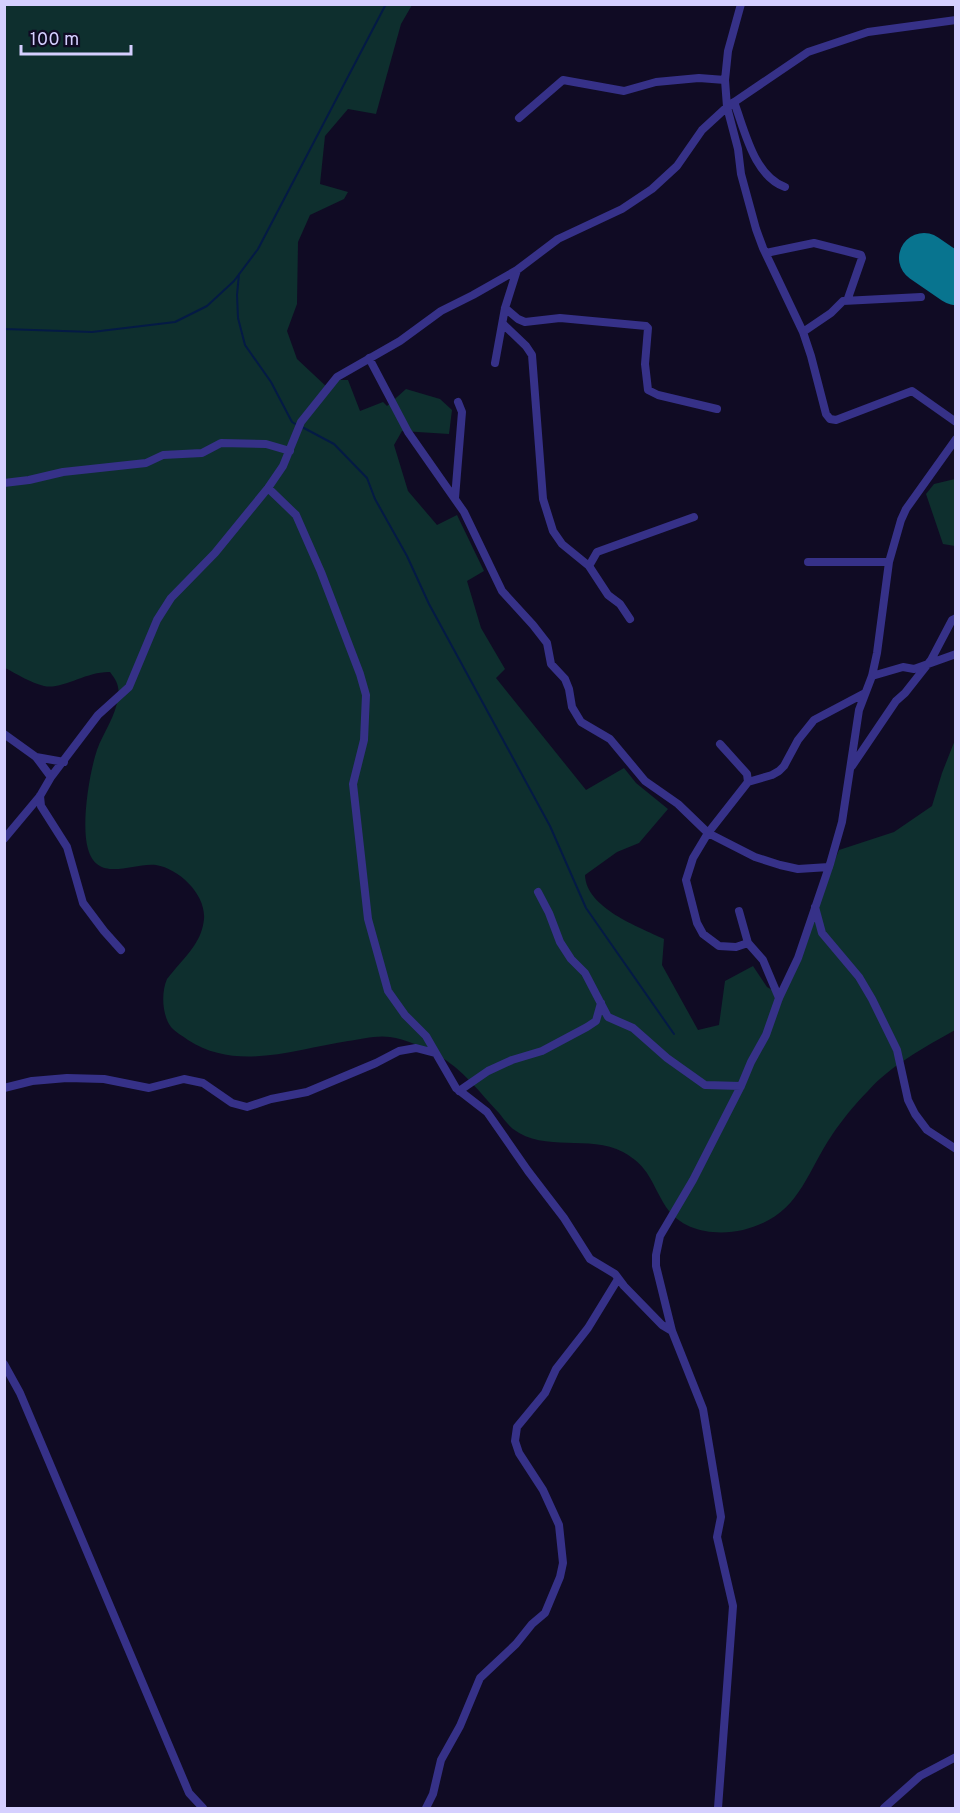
<svg xmlns="http://www.w3.org/2000/svg" width="960" height="1813" font-family="Overpass,sans-serif">
<style>
.green{fill:#0e2f2e}
.lines{fill:none;stroke-linecap:round;stroke-linejoin:round}
.stream{stroke:#041a45;stroke-width:2}
.runway{stroke:#08748f;stroke-width:50}
.minor{stroke:#363188;stroke-width:8}
</style>
<rect width="100%" height="100%" fill="#100b24"/>
<path class="green" d="M4 5H412L401 24 376 114 348 109 325 136 320 184 348 192 344 199 310 215 298 242 297 304 287 331 297 359 329 389 339 380H348L360 411 383 402 387 406 406 389 440 399 452 410 449 434 402 431 394 445 408 491 437 525 457 515 484 571 467 581 481 628 505 669 496 678 586 790 624 768 636 783 668 809 639 843 617 852 585 875C586 908 639 927 664 939L662 965 698 1030 719 1025 725 981 753 966 767 987 781 995 839 850 894 832 932 806 942 773 955 740V1030C925 1047 891 1065 868 1091 855 1104 842 1120 832 1135 804 1177 799 1216 743 1230 716 1236 683 1232 666 1207 651 1183 650 1167 623 1152 589 1134 545 1153 513 1129 508 1125 503 1118 499 1113 479 1092 462 1068 437 1055 423 1047 405 1039 390 1037 377 1035 361 1039 348 1041 296 1049 237 1072 188 1040 183 1036 175 1032 171 1027 162 1015 161 993 167 979 168 978 175 969 176 968 189 953 202 940 204 919 206 895 180 869 156 865 133 862 98 884 88 849 81 825 89 774 97 750 103 733 116 716 118 697 120 686 116 680 110 672 87 671 62 690 44 686 31 683 17 674 5 668Z
M955 479H956L955 546 943 544 926 494 934 484Z"/>
<g class="lines">
<path class="stream" d="M239 274 237 295 238 318 245 345 271 382 292 422 297 425
M4 329 92 332 175 322 207 306 234 281 258 249 386 4
M302 427 334 444 367 478 375 499 407 556 429 604 550 826 586 908 674 1034"/>
<path class="runway" d="M924 258 956 280"/>
<path class="minor" d="M741 4 728 51 725 80 727 107 738 149 741 174 756 229 763 248 803 332 811 356 826 414 830 419 836 420 912 391 956 422
M734 102C745 131 754 176 785 187
M519 118 563 80 624 91 656 82 699 78 725 80
M766 253 814 243 861 255 862 258 847 301
M505 308 518 319 525 322 560 318 646 326 648 328 645 364 648 390 658 395 717 409
M503 324 526 346 532 355 543 499 553 531 562 544 589 566 608 595 620 604 630 619
M803 332 831 313 843 301 921 297
M369 358 408 432 464 512 502 591 533 625 547 643 551 664 565 679 569 689 572 707 581 722 610 739 645 781 678 804 708 833 755 857 780 865 798 869 829 867
M495 363 505 308 517 270
M4 483 29 480 63 472 146 463 163 455 202 453 221 443 266 444 290 451
M268 488 296 515 321 572 360 674 366 695 364 740 353 784 368 919 388 991 405 1015 426 1036 456 1088 487 1112 528 1171 564 1218 590 1259 615 1274 624 1286 662 1325 672 1331
M455 498 462 412 458 402
M808 562H889
M589 566 597 552 694 517
M872 676 903 667 914 669 956 654
M4 734 36 757 51 777
M720 744 747 774 748 782
M36 757 64 762
M852 766 896 701 905 693 931 660 952 620 956 618
M40 796 41 806 67 847 83 903 104 931 121 950
M4 839 40 796 51 777 98 715 129 687 157 620 171 598 215 553 268 488 283 466 301 422 337 377 400 341 441 311 473 295 517 270 558 239 622 209 652 189 677 166 702 130 727 107 808 52 868 32 956 20
M538 892 549 913 560 942 571 959 585 973 608 1017 633 1028 667 1058 705 1085 741 1086
M815 907 822 933 859 977 872 999 897 1050 908 1100 915 1114 927 1130 956 1149
M739 911 748 943 763 960 779 998
M748 943 736 947 719 946 703 934 697 923 686 880 693 858 708 833 748 782 772 775 779 771 784 766 798 740 814 720 865 693
M4 1088 32 1081 67 1078 104 1079 149 1088 184 1079 203 1083 232 1103 247 1107 271 1099 307 1092 376 1063 399 1051 416 1048 435 1053
M459 1091 488 1071 512 1060 542 1051 587 1027 596 1021 601 1003
M4 1364 20 1393 189 1793 203 1808
M426 1808 433 1794 441 1760 460 1726 480 1678 516 1644 532 1624 545 1613 560 1577 563 1563 559 1525 543 1490 519 1453 515 1441 517 1427 545 1393 556 1369 588 1328 618 1279
M718 1808 733 1606 717 1537 721 1517 703 1409 672 1331 656 1266V1255L660 1236 693 1180 741 1086 751 1062 766 1035 779 998 798 958 830 864 842 822 859 710 872 676 877 653 889 562 901 520 906 509 956 439
M884 1808 920 1776 956 1757"/>
</g>
<rect width="960" height="1813" fill="none" stroke="#d5cfff" stroke-width="12"/>
<path d="M21 45v9h110v-9" fill="none" stroke="#d5cfff" stroke-width="3"/>
<text x="30" y="45" font-size="18" fill="#d5cfff" stroke="#100b24" stroke-width="4.5" paint-order="stroke">100 m</text>
</svg>
